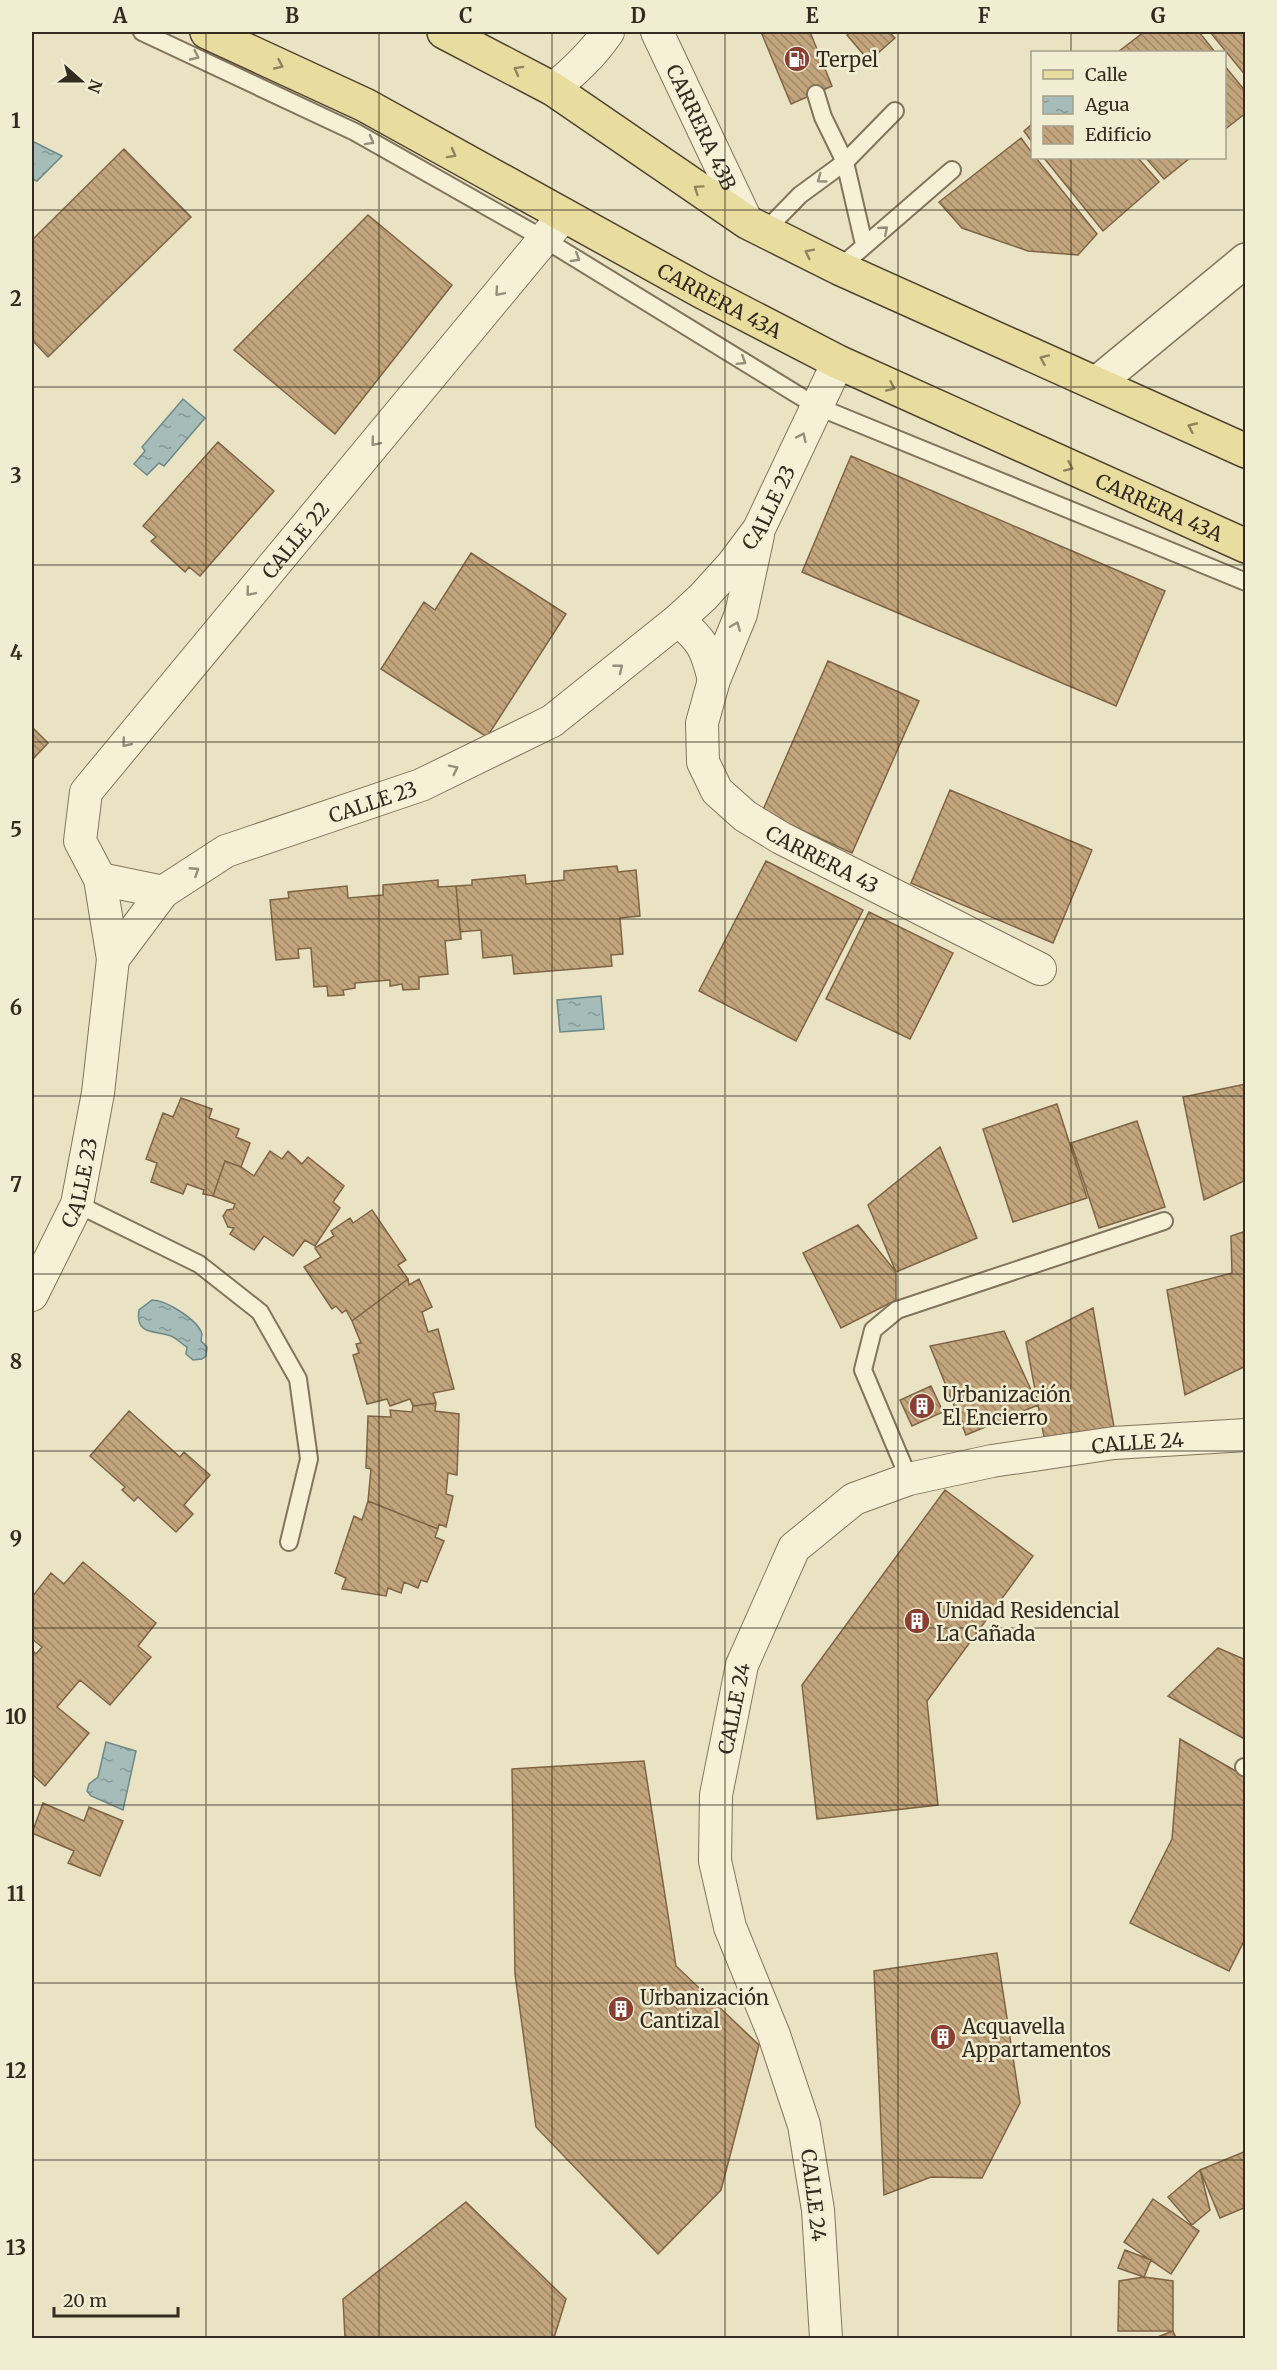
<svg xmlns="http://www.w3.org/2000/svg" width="1277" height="2370" font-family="Merriweather,serif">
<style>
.water{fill:url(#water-ripples);stroke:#6d8987;stroke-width:1.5}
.building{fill:url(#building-back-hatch);stroke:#7e6445;stroke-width:1.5}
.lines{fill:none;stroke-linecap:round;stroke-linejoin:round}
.service-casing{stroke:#82755c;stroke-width:20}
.minor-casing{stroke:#82755c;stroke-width:34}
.tertiary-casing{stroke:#82755c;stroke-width:36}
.primary-casing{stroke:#504330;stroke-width:36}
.service{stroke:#f5f0d6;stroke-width:16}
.minor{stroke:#f5f0d6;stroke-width:32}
.tertiary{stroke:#f5f0d6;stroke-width:33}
.primary{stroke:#e9dc9f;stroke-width:33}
.oneway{stroke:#948e7a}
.oneway2{stroke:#8e845f}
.grid{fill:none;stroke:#332b1f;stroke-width:1.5;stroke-opacity:0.55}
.labels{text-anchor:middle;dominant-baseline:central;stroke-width:5;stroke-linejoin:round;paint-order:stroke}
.poi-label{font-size:20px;fill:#332b1f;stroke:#f1edd2;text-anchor:start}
.street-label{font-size:20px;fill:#332b1f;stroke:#f1edd2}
.neatline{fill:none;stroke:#332b1f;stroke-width:2}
.grid-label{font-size:20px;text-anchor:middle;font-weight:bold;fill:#332b1f}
</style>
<defs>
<pattern id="water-ripples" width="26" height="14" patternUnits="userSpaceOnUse" patternTransform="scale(1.5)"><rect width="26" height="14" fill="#a5bcb9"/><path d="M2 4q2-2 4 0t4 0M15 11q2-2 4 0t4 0" fill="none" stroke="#879996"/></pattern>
<pattern id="building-back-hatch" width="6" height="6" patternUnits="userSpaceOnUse" patternTransform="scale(1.5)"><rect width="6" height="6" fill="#c3a57d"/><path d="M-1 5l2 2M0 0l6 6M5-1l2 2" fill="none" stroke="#9f8766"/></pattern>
</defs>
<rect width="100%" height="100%" fill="#e9e3c4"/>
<path class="water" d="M32 141 62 156 37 181 32 179Z
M183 399 205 418 164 466 159 463 147 475 134 464 145 451 142 447Z
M601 996 604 1029 560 1032 557 1000Z
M152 1300C166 1300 198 1320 202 1334L201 1341 207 1347 206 1356 202 1359 193 1360 186 1354 187 1347C181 1344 178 1339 171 1336 155 1330 135 1336 139 1310Z
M106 1742 136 1751 123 1810 91 1796 87 1791 89 1784 98 1777Z"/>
<path class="building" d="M761 32H810L832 86 791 104Z
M851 32H889L895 38 869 61 847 35Z
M1144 32H1199L1215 52H1118Z
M1210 32H1246V76Z
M1224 65 1246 92V113L1224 130Z
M1032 124V142L1024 131Z
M1021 138 1032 153V158H1036L1097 234 1078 255 1028 251 962 228 939 202Z
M124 149 191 217 48 357 32 340V240Z
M1044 158H1138L1159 182 1103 231Z
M1146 158H1190L1164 179Z
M368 215 452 285 335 434 234 350Z
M218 442 274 491 200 576 189 567 185 572 151 541 156 537 143 526Z
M851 456 1165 591 1116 706 802 572Z
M471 553 566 614 487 737 381 669 424 602 435 610Z
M828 661 919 701 852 853 762 812Z
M32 727 48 743 32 760Z
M950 790 1092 850 1053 943 911 883Z
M766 861 863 910 796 1041 699 991Z
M617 866 618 872 636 870 640 916 620 918 623 954 611 955 612 966 514 974 512 955 483 958 481 930 460 932 456 886 472 885V880L525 875 526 884 564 880V871Z
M438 880V887L456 886 461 939 445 941 448 974 419 977V989L403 990 402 984 390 986V980L355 983V988L343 990 344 995 328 996 327 986 314 987 311 948 298 949 299 958 276 960 270 900 289 898 288 892 347 886 348 898 383 895V885Z
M869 912 953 953 910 1039 826 999Z
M1246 1084V1180L1204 1200 1183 1097Z
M181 1098 212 1109 209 1118 239 1129 236 1137 250 1143 241 1167 225 1161 213 1196 203 1194 204 1190 187 1184 183 1194 151 1182 157 1163 146 1159 163 1113 173 1117Z
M1057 1104 1087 1198 1013 1222 983 1129Z
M1137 1121 1165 1207 1099 1228 1071 1143Z
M940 1147 977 1238 896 1272 868 1205Z
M270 1151 282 1159 288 1151 302 1164 308 1157 344 1186 333 1202 340 1208 315 1246 305 1240 293 1256 264 1236 254 1250 230 1234 234 1228 228 1227 223 1216 227 1210 233 1209 235 1204 213 1196 225 1161 241 1167 254 1176Z
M372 1210 406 1260 398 1265 408 1279 352 1321 346 1310 342 1313 336 1306 332 1309 304 1267 321 1257 315 1248 334 1236 331 1231 350 1218 353 1223Z
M858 1225 896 1272V1300L841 1328 803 1253Z
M1246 1231V1366L1185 1395 1167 1290 1232 1273 1231 1236Z
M408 1279 409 1285 419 1279 432 1307 422 1312 428 1332 438 1329 454 1389 433 1393 436 1403 413 1406 410 1399 390 1406 387 1399 367 1404 353 1355 359 1353 356 1344 361 1343 352 1321Z
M1093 1308 1114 1427 1044 1437 1026 1342Z
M1004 1331 1038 1405 966 1435 930 1346Z
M931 1386 943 1412 912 1426 900 1400Z
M436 1403 435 1411 459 1414 457 1475 448 1473 446 1494 453 1496 446 1527 439 1524 438 1529 368 1501 371 1469 366 1468 368 1416 391 1417 390 1410 412 1412 413 1406Z
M129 1411 180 1457 184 1452 210 1475 184 1505 193 1514 176 1532 138 1497 134 1501 122 1490 125 1487 90 1456Z
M945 1490 1033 1556 927 1701 938 1805 817 1819 802 1685Z
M368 1501 438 1529 435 1537 444 1541 427 1582 421 1580 418 1588 404 1582 401 1593 388 1588 386 1596 342 1589 346 1578 335 1573 354 1516 362 1520Z
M83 1562 156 1623 138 1646 151 1657 110 1705 80 1680 57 1707 89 1733 45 1786 33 1775 32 1777V1650L36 1654 42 1647 32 1639V1597L51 1573 64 1584Z
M1218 1648 1246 1660V1740L1168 1696Z
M1180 1739 1246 1777V1937L1229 1971 1130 1923 1172 1839Z
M644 1761 676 1966 759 2045 721 2190 658 2254 536 2127 515 1974 512 1769Z
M43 1803 84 1821 89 1807 123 1821 100 1876 68 1863 74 1851 32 1833Z
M997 1953 1020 2103 982 2178 931 2177 884 2195 874 1971Z
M1246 2151V2207L1220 2218 1200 2170Z
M1200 2170 1210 2210 1192 2225 1168 2197Z
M1153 2199 1199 2231 1171 2274 1124 2242Z
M466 2202 566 2299 554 2338H345L343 2299Z
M1125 2250 1151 2260 1144 2277 1118 2268Z
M1144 2277 1173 2281V2331H1118L1119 2281Z
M1173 2331 1176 2338H1155Z"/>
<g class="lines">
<g class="service-casing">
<path id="service" d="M142 32 355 132 544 239 816 406 1246 582
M816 94 823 117 845 162 863 240
M765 231 800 195 845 162 895 111
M839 268 952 170
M77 1204 199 1264 260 1312 298 1379 309 1459 289 1542
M909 1479 863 1370 873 1330 897 1310 1164 1221
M1244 1767 1246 1768"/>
</g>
<g class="minor-casing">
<g id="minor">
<path id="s1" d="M657 32 747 222"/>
<path d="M553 89C575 71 592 55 608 32"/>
<path id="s2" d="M758 535 741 614 714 680 702 723 703 762 717 791 745 816 781 838 1040 969"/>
<path d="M678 620C703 641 706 648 714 680"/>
<path d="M100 879 163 892"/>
<path id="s3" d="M113 959 100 879 80 841 86 792 564 215"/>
<path id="s4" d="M32 1295 77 1204 98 1093 113 959 163 892 226 851 421 785 552 721 678 620 703 597 732 565 759 529 838 362"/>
<path id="s5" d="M826 2338 818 2210 804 2125 774 2035 730 1927 715 1861 716 1795 742 1665 794 1548 854 1499 909 1479 992 1461 1114 1443 1246 1435"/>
</g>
</g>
<g class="tertiary-casing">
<path id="tertiary" d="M1097 383 1246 260"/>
</g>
<g class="primary-casing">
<g id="primary">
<path id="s6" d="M207 32 365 105 701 291 838 362 1246 546"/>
<path d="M444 32 553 89 747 222 839 268 1246 451"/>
</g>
</g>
<use href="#service" class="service"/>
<use href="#minor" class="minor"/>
<use href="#tertiary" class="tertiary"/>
<use href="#primary" class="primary"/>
</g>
<defs><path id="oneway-chevron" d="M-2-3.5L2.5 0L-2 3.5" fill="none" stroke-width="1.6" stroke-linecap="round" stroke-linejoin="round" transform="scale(1.5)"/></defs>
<g class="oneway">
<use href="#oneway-chevron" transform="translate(195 56) rotate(25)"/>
<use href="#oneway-chevron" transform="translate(370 141) rotate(29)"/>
<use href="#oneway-chevron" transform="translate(821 179) rotate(144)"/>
<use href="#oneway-chevron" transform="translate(884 230) rotate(-41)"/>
<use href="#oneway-chevron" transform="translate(576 258) rotate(31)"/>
<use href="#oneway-chevron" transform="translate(499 292) rotate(130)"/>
<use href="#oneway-chevron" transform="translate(742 361) rotate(32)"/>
<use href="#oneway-chevron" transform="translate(802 437) rotate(-65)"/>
<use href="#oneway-chevron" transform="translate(375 442) rotate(130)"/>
<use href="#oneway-chevron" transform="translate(250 592) rotate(130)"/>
<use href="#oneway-chevron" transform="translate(736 626) rotate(-68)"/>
<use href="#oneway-chevron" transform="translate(619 668) rotate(-39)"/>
<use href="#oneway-chevron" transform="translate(126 743) rotate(129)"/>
<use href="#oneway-chevron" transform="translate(454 769) rotate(-26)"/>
<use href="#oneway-chevron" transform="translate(195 871) rotate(-33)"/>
</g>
<g class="oneway2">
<use href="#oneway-chevron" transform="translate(279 65) rotate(25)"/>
<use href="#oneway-chevron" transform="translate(518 70) rotate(-151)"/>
<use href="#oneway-chevron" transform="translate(452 154) rotate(29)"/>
<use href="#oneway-chevron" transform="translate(698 189) rotate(-145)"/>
<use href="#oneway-chevron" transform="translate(809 253) rotate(-153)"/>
<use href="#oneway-chevron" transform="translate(1044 359) rotate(-156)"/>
<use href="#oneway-chevron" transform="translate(891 387) rotate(24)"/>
<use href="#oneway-chevron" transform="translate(1192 427) rotate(-155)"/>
<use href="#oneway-chevron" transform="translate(1069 467) rotate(24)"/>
</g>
<path class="grid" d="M206 32V2338M379 32V2338M552 32V2338M725 32V2338M898 32V2338M1071 32V52M1071 158V2338M32 210H1246M32 387H1246M32 565H1246M32 742H1246M32 919H1246M32 1096H1246M32 1274H1246M32 1451H1246M32 1628H1246M32 1805H1246M32 1983H1246M32 2160H1246"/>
<defs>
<g id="fuel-disc" transform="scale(1.35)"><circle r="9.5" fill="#8a3f33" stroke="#f1edd2"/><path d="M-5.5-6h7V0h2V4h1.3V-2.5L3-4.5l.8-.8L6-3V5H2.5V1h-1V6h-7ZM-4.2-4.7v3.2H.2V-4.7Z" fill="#fff"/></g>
<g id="building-disc" transform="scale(1.35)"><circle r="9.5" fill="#8a3f33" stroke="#f1edd2"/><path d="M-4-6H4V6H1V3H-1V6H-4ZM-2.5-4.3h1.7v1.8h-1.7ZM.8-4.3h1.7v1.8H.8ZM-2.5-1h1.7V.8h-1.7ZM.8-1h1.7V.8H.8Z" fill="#fff"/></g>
</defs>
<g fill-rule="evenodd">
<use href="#fuel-disc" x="797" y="59"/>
<use href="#building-disc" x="922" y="1406"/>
<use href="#building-disc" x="917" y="1621"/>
<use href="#building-disc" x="621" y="2009"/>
<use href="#building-disc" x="943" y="2037"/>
</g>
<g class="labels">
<g class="poi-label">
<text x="816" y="59">Terpel</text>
<text x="942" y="1394">Urbanización<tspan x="942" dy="23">El Encierro</tspan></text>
<text x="936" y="1610">Unidad Residencial<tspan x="936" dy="23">La Cañada</tspan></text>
<text x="640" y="1997">Urbanización<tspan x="640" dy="23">Cantizal</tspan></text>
<text x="962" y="2026">Acquavella<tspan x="962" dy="23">Appartamentos</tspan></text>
</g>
<g class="street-label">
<text stroke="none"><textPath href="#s1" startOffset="105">CARRERA 43B</textPath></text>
<text stroke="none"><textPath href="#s6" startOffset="579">CARRERA 43A</textPath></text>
<text stroke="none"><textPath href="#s4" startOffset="1167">CALLE 23</textPath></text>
<text stroke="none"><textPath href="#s6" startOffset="1065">CARRERA 43A</textPath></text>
<text stroke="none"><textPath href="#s3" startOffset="501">CALLE 22</textPath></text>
<text stroke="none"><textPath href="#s4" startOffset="663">CALLE 23</textPath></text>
<text stroke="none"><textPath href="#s2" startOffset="394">CARRERA 43</textPath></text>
<text stroke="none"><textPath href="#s4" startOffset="123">CALLE 23</textPath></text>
<text stroke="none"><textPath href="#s5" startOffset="1188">CALLE 24</textPath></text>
<text stroke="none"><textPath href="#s5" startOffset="648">CALLE 24</textPath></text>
<text transform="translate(814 2195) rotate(83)">CALLE 24</text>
</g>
</g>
<rect width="1277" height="2370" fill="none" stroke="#f1edd2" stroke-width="66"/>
<rect x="1031" y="51" width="195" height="108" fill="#f1edd2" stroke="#a59f8a" stroke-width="1.5"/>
<rect x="1043" y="70" width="30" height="9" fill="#e9dc9f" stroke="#a59f8a" stroke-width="1.5"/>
<text x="1085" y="81" font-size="18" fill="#332b1f">Calle</text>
<rect x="1043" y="96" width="30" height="18" fill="url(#water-ripples)" stroke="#a59f8a" stroke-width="1.5"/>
<text x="1085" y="111" font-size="18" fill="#332b1f">Agua</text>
<rect x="1043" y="126" width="30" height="18" fill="url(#building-back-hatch)" stroke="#a59f8a" stroke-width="1.5"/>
<text x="1085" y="141" font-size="18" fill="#332b1f">Edificio</text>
<g transform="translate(81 81) rotate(111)" stroke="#f1edd2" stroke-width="4.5" paint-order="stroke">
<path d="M0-4.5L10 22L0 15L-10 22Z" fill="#332b1f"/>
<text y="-9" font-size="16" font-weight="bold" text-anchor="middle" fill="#332b1f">N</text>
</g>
<path d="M54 2307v9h124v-9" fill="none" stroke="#332b1f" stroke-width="3"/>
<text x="63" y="2307" font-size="18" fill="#332b1f" stroke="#f1edd2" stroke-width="4.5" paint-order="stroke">20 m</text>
<rect x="33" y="33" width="1211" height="2304" class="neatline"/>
<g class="grid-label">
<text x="120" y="23">A</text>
<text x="292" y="23">B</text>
<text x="466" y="23">C</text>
<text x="638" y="23">D</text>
<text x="812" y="23">E</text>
<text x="984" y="23">F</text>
<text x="1158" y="23">G</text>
<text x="16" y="128">1</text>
<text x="16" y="306">2</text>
<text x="16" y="483">3</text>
<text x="16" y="660">4</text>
<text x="16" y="837">5</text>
<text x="16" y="1015">6</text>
<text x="16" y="1192">7</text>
<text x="16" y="1369">8</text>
<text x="16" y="1546">9</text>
<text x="16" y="1724">10</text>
<text x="16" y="1901">11</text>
<text x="16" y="2078">12</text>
<text x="16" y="2255">13</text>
</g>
</svg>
